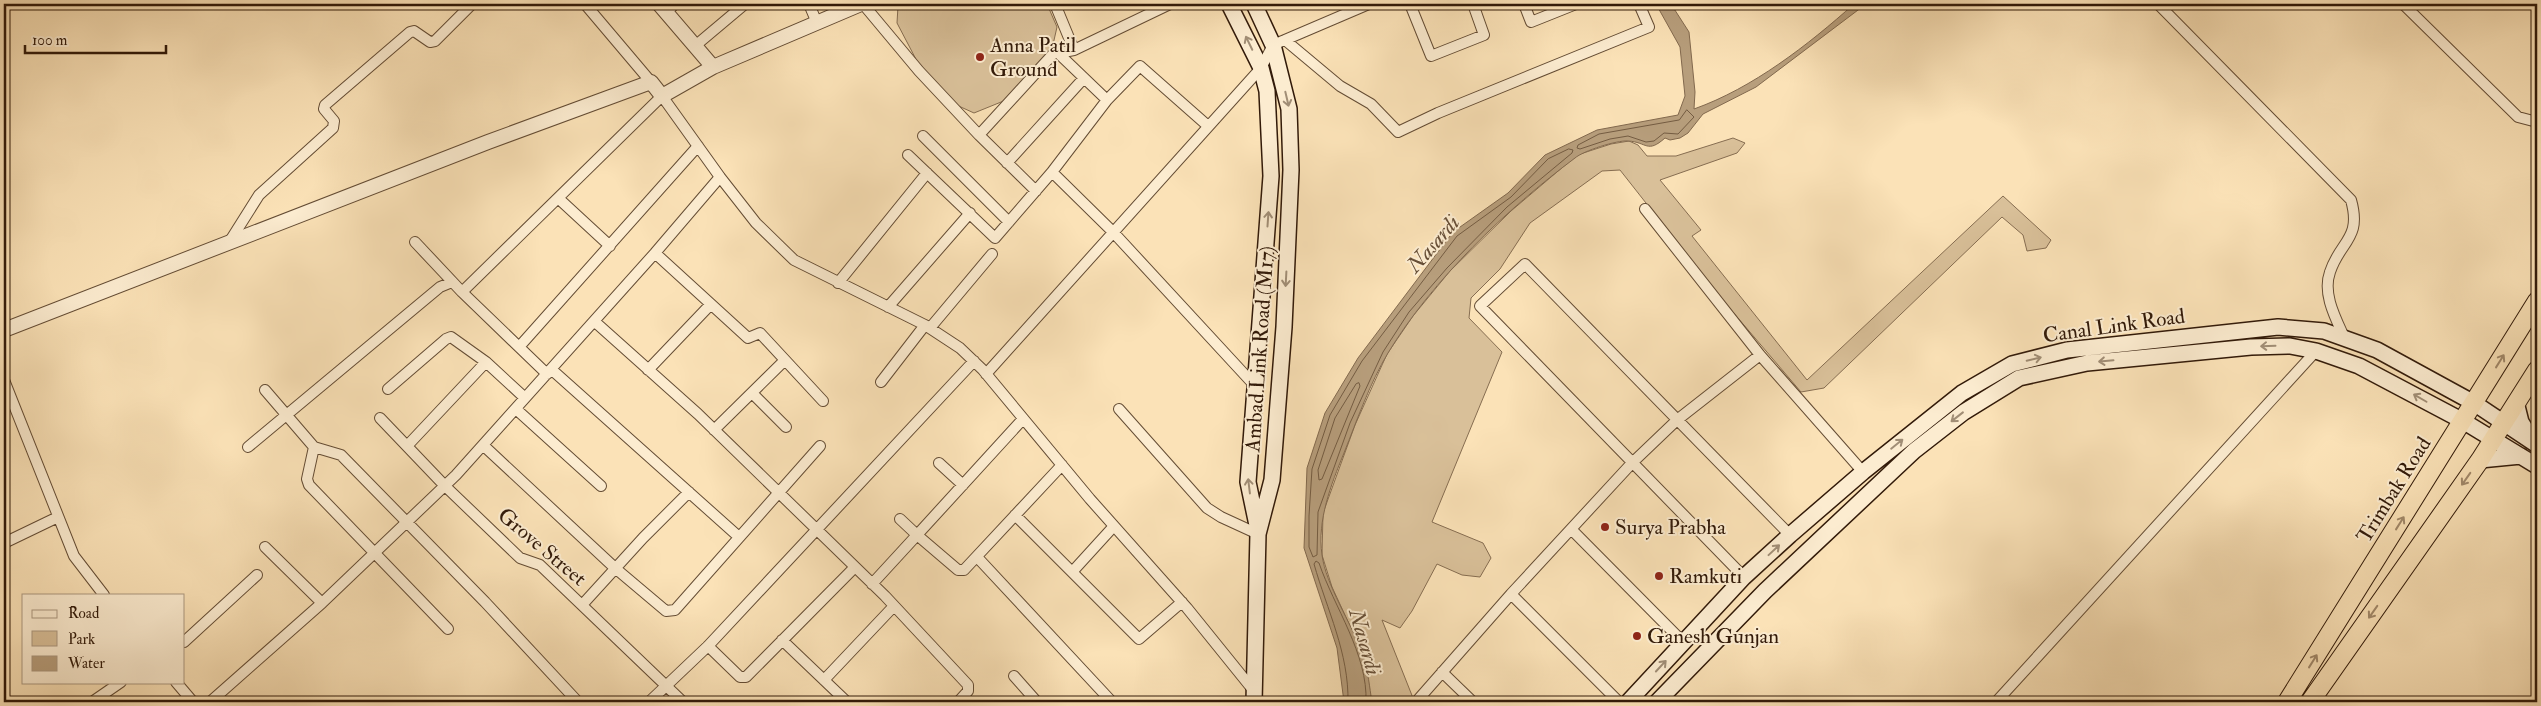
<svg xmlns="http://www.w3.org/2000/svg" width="2541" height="706" font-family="'IM FELL Double Pica',serif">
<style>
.green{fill:#d9c099;stroke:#866d51}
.water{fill:#b79e7c;stroke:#82694e}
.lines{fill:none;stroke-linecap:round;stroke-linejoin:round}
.shore{stroke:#745c42;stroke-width:1}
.minor-casing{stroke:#644c34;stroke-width:12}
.tertiary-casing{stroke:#644c34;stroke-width:16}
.secondary-casing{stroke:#321a09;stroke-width:18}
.trunk-casing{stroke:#321a09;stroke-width:20}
.minor{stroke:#fcecd0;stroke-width:10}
.tertiary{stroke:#fcecd0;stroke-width:14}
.secondary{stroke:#fcecd0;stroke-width:15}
.trunk{stroke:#fbe2b7;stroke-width:18}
.oneway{stroke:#a18e76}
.oneway2{stroke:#a18869}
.poi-dot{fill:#8f2418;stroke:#fcecd0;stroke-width:2}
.labels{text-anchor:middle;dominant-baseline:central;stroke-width:4;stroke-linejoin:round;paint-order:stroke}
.poi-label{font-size:21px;fill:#321a09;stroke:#fcecd0;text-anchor:start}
.street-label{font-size:21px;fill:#321a09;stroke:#fcecd0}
.water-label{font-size:22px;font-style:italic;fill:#674f37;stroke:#fcecd0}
</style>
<rect width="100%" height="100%" fill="#fbe2b7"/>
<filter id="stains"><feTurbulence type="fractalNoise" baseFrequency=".004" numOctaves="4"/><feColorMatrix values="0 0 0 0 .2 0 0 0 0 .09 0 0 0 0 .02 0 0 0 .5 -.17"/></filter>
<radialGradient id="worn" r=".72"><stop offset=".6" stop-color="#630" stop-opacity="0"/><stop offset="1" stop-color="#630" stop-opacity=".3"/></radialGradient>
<path class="green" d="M903 4H1047L1057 27 1052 49 1011 98 974 113 941 98 919 65 897 23 898 6Z
M1733 138 1745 143 1737 153 1660 180 1701 230 1692 236 1807 380 2003 196 2051 240 2046 248 2027 251 2023 235 2002 217 1824 388 1801 392 1720 297 1620 170 1602 171 1530 223 1500 269 1471 298 1469 318 1502 352 1432 522 1483 543 1491 558 1480 577 1462 575 1437 564 1412 611 1400 628 1382 620 1413 698 1410 702H1371L1363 654 1332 587 1322 555 1323 513 1355 425 1387 354 1413 316 1450 271 1511 211 1577 155 1611 144 1629 141 1638 145 1647 156H1676Z"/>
<path class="water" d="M1656 4H1671L1689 32 1695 92 1694 109C1753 88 1808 45 1854 4H1866L1756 87 1703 114 1688 133 1680 138 1670 140 1665 138C1647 154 1647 142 1628 141 1617 140 1583 151 1575 158 1507 209 1432 280 1388 353 1370 383 1357 420 1344 453 1331 485 1317 520 1322 555 1326 585 1351 623 1362 652 1367 666 1369 682 1371 696V702H1344L1337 648 1304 548 1307 468 1325 413 1358 358 1453 232 1508 193 1545 155 1597 130 1678 115 1685 96 1680 47Z"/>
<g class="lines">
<path class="shore" d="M1687 110 1694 117 1678 134 1664 133 1654 141 1646 142 1628 136 1610 139 1580 149 1577 148 1578 145 1599 134 1679 120Z
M1569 149 1573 150 1572 153 1507 207 1447 268 1409 312 1383 352 1350 423 1318 512 1317 555 1313 557 1309 547V516L1312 469 1330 415 1362 361 1457 236 1511 197 1548 159Z
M1359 383 1360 386 1322 479 1319 480 1318 470 1335 418 1356 384Z
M1348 702C1349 653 1327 610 1314 564L1316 561 1319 563C1334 607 1368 654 1366 702"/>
<g class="minor-casing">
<path id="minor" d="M585 4 651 82
M809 4 817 23
M863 4 919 71 979 135
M1055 4 1074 50
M1410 4 1431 56 1484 35 1473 4
M1524 4 1531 22 1576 4
M2158 4 2351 200C2362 239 2340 241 2330 272 2322 294 2336 319 2345 339
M2403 4 2518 117 2537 122
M2535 4 2537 6
M666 12 675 4
M1285 40 1340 86 1371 104 1398 132 1438 113 1649 27 1639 4
M695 46 745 4
M1058 53 1074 50 1170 4
M923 136 1009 222
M908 155 995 238 1052 172 1113 232 1257 388
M1007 163 1084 78
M1052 172 1107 100
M1036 191 979 135 1054 53H1058L1107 100 1140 66 1208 126
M558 198 610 246
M1645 209 1760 355 1863 472
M230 241 259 195 333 128 334 121 324 109 325 105 410 32 414 31 430 42 435 41 472 4
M415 242 462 292 547 374
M655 253 748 338 760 333 823 401
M838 283 927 173
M462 292 662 96 720 177 756 223 794 260 925 325 960 348 983 370 1090 499 1187 608 1254 691
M888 307 970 213
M594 321 698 414 885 596 968 685V691L958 702
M930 328 992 254
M519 347 698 146
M551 369 739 537
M648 370 711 304
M986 374 1261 68 1273 45 1369 4
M4 380 74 556 104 595
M881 382 925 325
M388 389 446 339 451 337 486 362 525 398
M265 390 314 447 341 455 485 602 578 702
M752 393 786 427
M1119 409 1207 508 1221 517 1258 534
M517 410 601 486
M380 418 445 486 520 558 540 565 683 702
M1023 419 917 535 958 570H964L1062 465
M714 430 784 361
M407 446 486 362
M484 446 615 568 666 611 675 610 820 446
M248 447 440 287 452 282
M314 447 307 479 309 485 448 629
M939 463 963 485
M1015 515 1139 639 1182 602
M1571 529 1683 642
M4 543 58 517
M265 547 322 603
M977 557 1112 702
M1073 571 1114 526
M1744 577 1480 306 1525 264 1790 535
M872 584 917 535 900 519
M1511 594 1619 702
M582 605 643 538 689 492
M782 640 847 702
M184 642 257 575
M708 646 740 677H746L855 567
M1442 672 1473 702
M1014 676 1037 702
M824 680 894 606
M176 682 193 702
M92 702 121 682
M210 702 322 603 456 475 655 253 720 177
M649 702 708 646 974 361
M1416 702 1511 594 1632 463 1677 420 1760 355
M1996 702 2316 351"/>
</g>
<g class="tertiary-casing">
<path id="tertiary" d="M659 4 713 67
M4 330 488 142 651 82 662 96 713 67 861 4"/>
</g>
<g class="secondary-casing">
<path id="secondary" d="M1229 4 1261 68 1267 91 1271 176 1248 482 1258 530
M2516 402 2521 422 2532 440
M2480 460 2521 456
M1254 702 1258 534 1272 480 1284 327 1291 170 1289 109 1273 45 1254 4
M1628 702 1744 577 1790 535 1863 472 1962 393 2012 364 2067 350 2278 327 2324 331 2377 350 2474 403 2537 445
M1657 702 1765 591 1914 451 1964 412 2019 378 2087 363 2251 347 2290 346 2316 351 2359 366 2463 421 2537 466"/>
</g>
<g class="trunk-casing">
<path id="trunk" d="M2287 702 2537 301
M2310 702 2480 460 2537 370"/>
</g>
<use href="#minor" class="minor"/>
<use href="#tertiary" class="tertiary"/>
<use href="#secondary" class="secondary"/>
<use href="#trunk" class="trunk"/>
</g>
<defs><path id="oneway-shaft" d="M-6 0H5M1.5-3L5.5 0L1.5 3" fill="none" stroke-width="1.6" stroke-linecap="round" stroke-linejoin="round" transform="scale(1.25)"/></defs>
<g class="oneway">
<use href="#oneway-shaft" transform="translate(1249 43) rotate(-116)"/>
<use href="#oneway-shaft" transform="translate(1287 99) rotate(77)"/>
<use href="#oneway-shaft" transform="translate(1268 219) rotate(-86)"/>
<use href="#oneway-shaft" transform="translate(1286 279) rotate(93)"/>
<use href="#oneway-shaft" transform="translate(2268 346) rotate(178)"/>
<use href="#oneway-shaft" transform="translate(2034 359) rotate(-14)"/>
<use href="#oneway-shaft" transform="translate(2106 361) rotate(175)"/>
<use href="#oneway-shaft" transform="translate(2420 398) rotate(-150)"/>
<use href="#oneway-shaft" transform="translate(1957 417) rotate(142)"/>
<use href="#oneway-shaft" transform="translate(1897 444) rotate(-39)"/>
<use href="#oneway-shaft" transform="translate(1249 486) rotate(-97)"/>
<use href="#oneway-shaft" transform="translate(1774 550) rotate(-43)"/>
<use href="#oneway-shaft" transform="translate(1661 666) rotate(-47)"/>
</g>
<g class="oneway2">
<use href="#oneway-shaft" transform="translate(2500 361) rotate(-58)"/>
<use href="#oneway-shaft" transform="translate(2466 479) rotate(125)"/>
<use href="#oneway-shaft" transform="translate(2400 523) rotate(-58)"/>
<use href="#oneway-shaft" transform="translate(2373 612) rotate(125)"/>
<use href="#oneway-shaft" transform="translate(2313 661) rotate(-58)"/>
</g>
<g class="poi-dot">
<circle cx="980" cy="57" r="5"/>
<circle cx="1605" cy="527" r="5"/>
<circle cx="1659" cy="576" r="5"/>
<circle cx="1637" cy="636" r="5"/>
</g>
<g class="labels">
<g class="poi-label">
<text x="990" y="45">Anna Patil<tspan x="990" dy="24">Ground</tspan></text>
<text x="1615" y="527">Surya Prabha</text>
<text x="1669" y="576">Ramkuti</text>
<text x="1647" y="636">Ganesh Gunjan</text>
</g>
<g class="street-label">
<text transform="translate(2114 326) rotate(-8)">Canal Link Road</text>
<text transform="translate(1260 349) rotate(-86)">Ambad Link Road (M17)</text>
<text transform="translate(2394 490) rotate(-58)">Trimbak Road</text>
<text transform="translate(542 547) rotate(40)">Grove Street</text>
</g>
<g class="water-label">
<text transform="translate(1433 244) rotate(-49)">Nasardi</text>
<text transform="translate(1365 642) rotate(74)">Nasardi</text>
</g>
</g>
<rect width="2541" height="706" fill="none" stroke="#fbe2b7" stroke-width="20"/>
<rect x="5" y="5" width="2531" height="696" fill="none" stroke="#321a09" stroke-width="2.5"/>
<rect x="10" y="10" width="2521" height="686" fill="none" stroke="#321a09"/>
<rect x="22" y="594" width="162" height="90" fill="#fcecd0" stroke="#ab9880"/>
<rect x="32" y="610" width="25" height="8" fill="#fcecd0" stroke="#ab9880"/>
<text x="68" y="618" font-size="15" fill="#321a09">Road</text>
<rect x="32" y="631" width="25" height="15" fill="#d9c099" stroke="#ab9880"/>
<text x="68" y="644" font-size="15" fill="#321a09">Park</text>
<rect x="32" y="656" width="25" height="15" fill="#b79e7c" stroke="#ab9880"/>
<text x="68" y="668" font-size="15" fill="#321a09">Water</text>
<path d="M25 45v8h141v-8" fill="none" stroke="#321a09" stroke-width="2.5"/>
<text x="32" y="45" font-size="15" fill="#321a09" stroke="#fcecd0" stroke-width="4" paint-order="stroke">100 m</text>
<rect width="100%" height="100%" filter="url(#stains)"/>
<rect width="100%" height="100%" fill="url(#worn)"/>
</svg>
